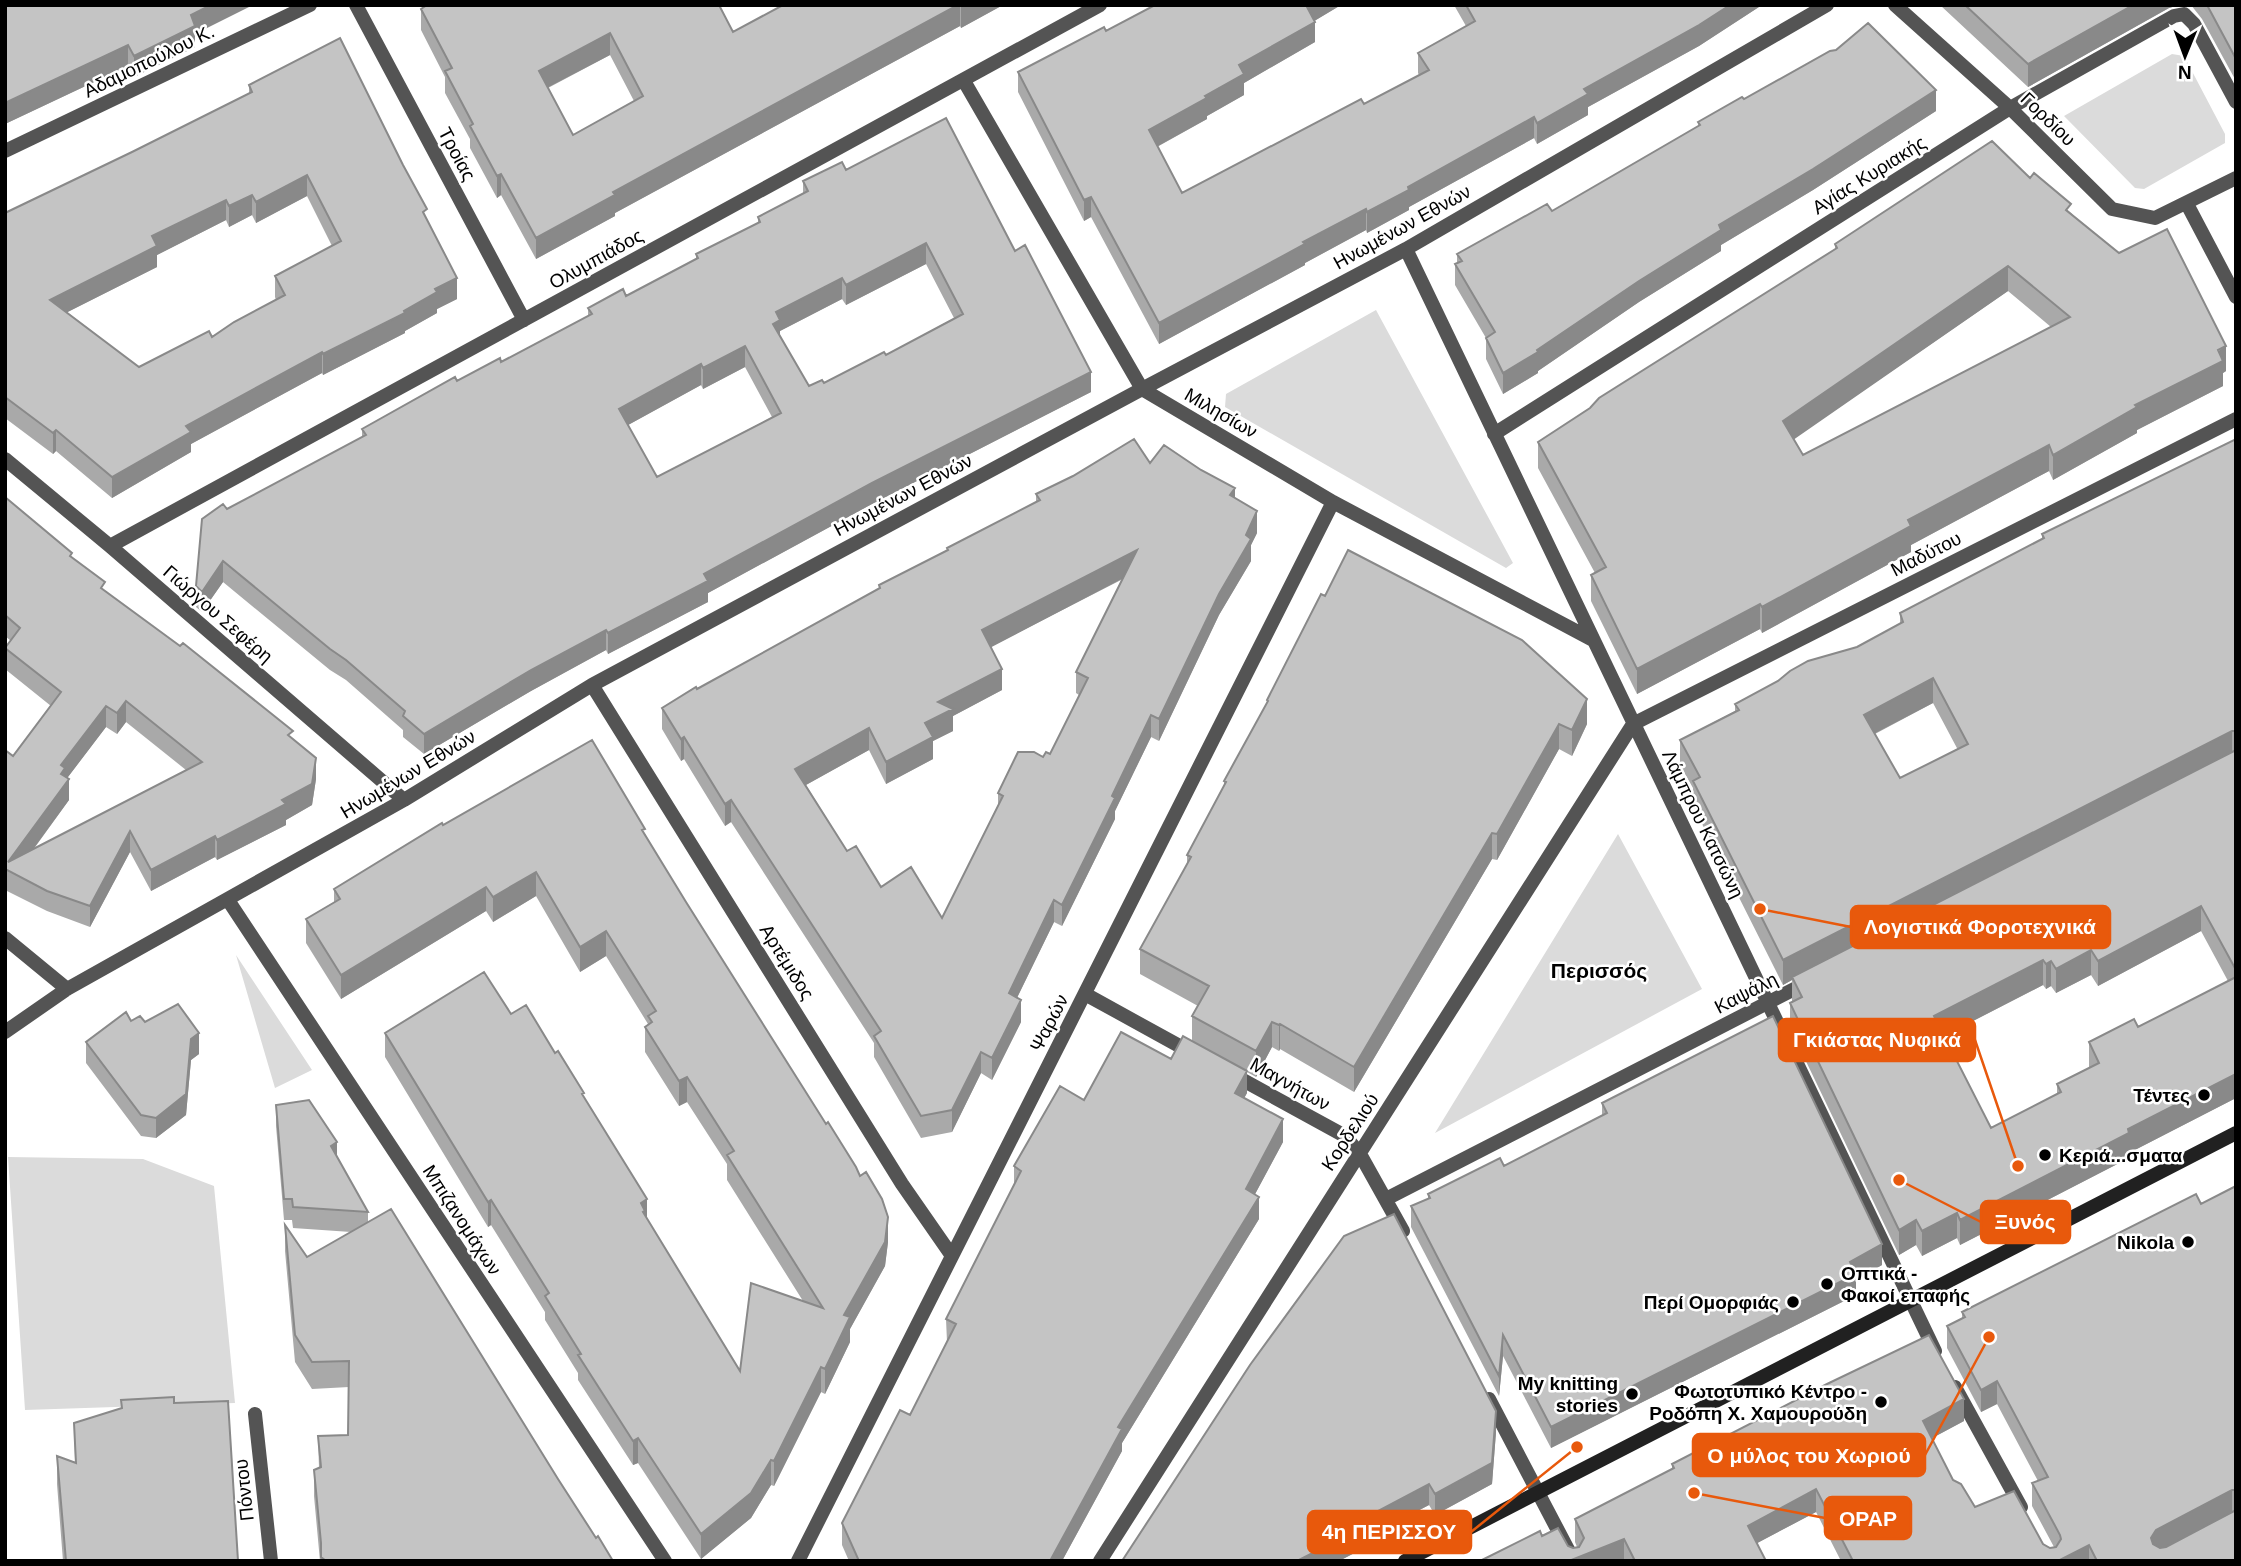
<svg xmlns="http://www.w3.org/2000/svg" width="2241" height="1566" font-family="Helvetica,sans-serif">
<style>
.green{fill:#dbdbdb}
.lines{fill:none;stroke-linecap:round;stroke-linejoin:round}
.street{stroke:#545454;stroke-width:14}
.secondary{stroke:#212121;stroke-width:14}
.wall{fill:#a9a9a9;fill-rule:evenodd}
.shaded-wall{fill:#898989}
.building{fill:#c4c4c4;stroke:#898989;stroke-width:2;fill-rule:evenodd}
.poi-dot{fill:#000;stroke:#fff;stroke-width:2.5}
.labels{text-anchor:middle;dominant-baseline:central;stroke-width:5;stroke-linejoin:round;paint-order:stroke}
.street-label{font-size:19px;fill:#000;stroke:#fff}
.poi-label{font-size:19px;font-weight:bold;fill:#000;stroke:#fff;text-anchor:end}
.neighbourhood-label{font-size:21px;font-weight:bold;fill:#000;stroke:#fff}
.leader{fill:none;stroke:#e8590c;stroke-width:2.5}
.callout-dot{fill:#e8590c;stroke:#fff;stroke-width:2.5}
.callout{fill:#e8590c;stroke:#e8590c;stroke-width:2.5}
.callout-label{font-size:21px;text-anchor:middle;font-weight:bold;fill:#fff}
</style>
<rect width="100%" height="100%" fill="#fff"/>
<path class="green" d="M2172 54 2184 56 2225 134V143L2144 189 2135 188 2064 116Z
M1376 310 1513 563 1506 568 1225 407 1226 394Z
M1618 834 1702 989 1435 1133Z
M236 955 312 1070 275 1088Z
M8 1157 143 1159 214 1186 235 1403 25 1410Z"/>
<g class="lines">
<path class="street" d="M356 5 524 320
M1895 5 2010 108 2112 209 2155 218 2236 178
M964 81 1142 389 1333 502 1593 640
M5 151 310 5
M2187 204 2236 297
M1406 249 1935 1351
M1494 434 2010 108 2174 16 2184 14 2194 24 2236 102
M5 459 110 546 404 800
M110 546 1100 5
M592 685 902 1184 952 1256
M1633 724 2236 419
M228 900 665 1561
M5 938 67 989
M1085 994 1194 1054
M5 1032 67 989 404 800 592 685 1142 389 1406 249 1827 5
M1230 1073 1345 1136 1360 1154 1403 1231
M1386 1199 1808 982
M1955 1387 2021 1507
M1489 1399 1574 1561
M255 1414 271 1561
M798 1561 1333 502
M1100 1561 1633 724"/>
<path class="secondary" d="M1405 1561 2236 1133"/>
</g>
<path class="wall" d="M5 5 195 34V47L134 77 128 66 5 124Z
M783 5H1003L961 28 960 26 615 213V216L536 259 501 195 497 198 470 148V139L445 93V77L421 30V9L733 32ZM610 55 634 101 573 135 548 88Z
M1155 5H1341L1314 21 1315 42 1244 83V95L1207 116V119L1157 147 1182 193 1364 104 1419 75 1418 73V53L1466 26 1454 5H1762L1699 46 1588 107V115L1537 144 1534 138 1409 207V210L1367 233 1366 230 1305 263V265L1159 344 1091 217 1084 221 1018 92V72L1106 31Z
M1940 5H2179L2169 8 2028 87Z
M2191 5H2236V81L2202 19Z
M249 85 427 219 457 299 437 309V313L405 331V333L323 375 322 373 191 444V452L112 498 56 451 53 454 5 418V213L132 152 249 94ZM307 196 332 246 275 276V297L276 300 212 337 139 367 67 312 157 267V255L226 220 229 227 252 215 256 223Z
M1744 99 1936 111 1813 190 1721 245V251L1639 302 1538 371V373L1503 394 1486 359V338L1455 285V264L1457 263V254L1552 211 1698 127V122Z
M846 170 1015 251 1091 392 872 504 708 593V602L608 654 606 650 531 691 424 754 403 737V730L346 680 330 670 223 582 202 612 196 607V586L227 509 362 437V429L457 381 501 362 588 316V308L626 296 696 259V254L758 223V217L803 193V181ZM926 264 954 318 886 355 824 383 809 386 780 336V331L842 299 846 305ZM745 367 772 417 657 477 628 425 701 385 703 389Z
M2030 178 2071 213 2226 371 2223 373V386L2137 430V433L2053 480 2049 471 1911 545V552L1762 633 1760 629 1637 694 1591 601V575L1595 573 1538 468V442L1835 250V244ZM2008 291 2051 327 1803 455 1793 439Z
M2236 439V1098L2129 1153V1158L1960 1245 1957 1238 1922 1256 1916 1245 1899 1255 1790 1028V1003L1792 1002V980L1783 985 1693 806V788L1680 765V740L1735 711V704L1857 647 1900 624V613L2042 539V534ZM1933 703 1958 750 1900 778 1875 734ZM2201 931 2228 981 2138 1027 2089 1042V1068L2057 1084V1094L1991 1128 1944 1036 2043 985 2046 989 2051 986 2056 993 2091 975 2098 986Z
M1150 463 1235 498 1257 533 1251 545V561L1219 615 1159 741 1151 737 1115 811V819L1062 926 1054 922 1017 998 1021 1022 992 1080 981 1073 952 1132 921 1138 874 1057V1043L731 822 725 826 684 759 681 761 662 729V708L879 589V585L947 551V548L1036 502V494ZM1123 579 1076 672V693L1079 695 1050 754 1043 757 998 793V805L942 918 881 887 847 851 806 785 869 750 886 784 933 759V741L953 731V716L1002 690 990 647Z
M5 497 72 558 105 592 293 739 316 779 312 805 286 820V825L217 860 215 857 151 891 130 852 90 927 47 911 5 890V750L13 756 51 706 5 669V648L11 641 5 636ZM126 722 186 770 33 850 69 800 67 778 106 727 117 734Z
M1267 700 1587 724 1572 756 1559 749 1497 860 1492 859 1354 1092 1280 1049 1279 1051 1272 1047 1256 1077 1247 1072V1093L1244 1098 1283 1142 1255 1194 1259 1219 1122 1443V1451L1062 1561H849L842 1545V1523L910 1415 947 1342 946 1319 1014 1185V1166L1084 1100 1171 1059 1192 1041V1016L1198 1006 1140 974V949L1187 864V855L1224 785V781L1267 704Z
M443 825 645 834 888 1242 885 1266 850 1329V1342L825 1394 821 1392 774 1486 771 1485 751 1518 701 1559 638 1463 633 1465 578 1380V1373L545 1320V1312L491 1225 488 1227 385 1057V1033L511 1014 555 1053 584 1097 647 1219 740 1371 803 1301 727 1180V1164L687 1102 679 1106 645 1052V1027L648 1024 606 956 580 972 536 896 493 922 486 911 341 999 306 943V919L334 902V889Z
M145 1022 199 1054 191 1060 186 1115 156 1138 141 1136 86 1063V1042Z
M1602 1103 1882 1265 1856 1280V1295L1551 1448 1503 1356 1499 1396 1411 1227V1206L1428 1199V1194L1504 1166 1602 1115Z
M276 1105 337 1156 368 1212V1222L558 1479 596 1538 613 1561H320L314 1496V1470L319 1468 318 1436 348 1435 349 1387 312 1389 295 1362 285 1251V1225L307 1257 351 1232 293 1228 292 1220H284L276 1126Z
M2236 1186V1561H1841L1816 1512 1757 1543 1766 1561H1480L1542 1536 1573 1548 1577 1547 1575 1542V1519L1672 1469V1464L1964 1421 1932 1438 1953 1480 1975 1507 2050 1548 2054 1547 2032 1506V1483L2038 1481 1997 1404 1981 1412 1947 1348V1326L1962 1318V1312L2201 1204Z
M174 1403 238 1561H63L57 1484V1456L75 1462 74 1423Z
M1496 1432 1492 1484 1435 1515 1429 1505 1366 1538V1547L1339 1561H1122Z"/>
<path class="shaded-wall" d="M211 5H253L195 34V47L134 77V56L191 15Z
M958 5H960V26L615 213V216L536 259V238L613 192Z
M962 5H1003L961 28V6Z
M1306 5H1341L1306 26Z
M1730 5H1762L1699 46 1588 107V115L1537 144V123L1584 89Z
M2133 5H2179L2169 8 2028 87V64Z
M1315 22V42L1244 83V95L1207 116V119L1149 151V130L1205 96 1239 65Z
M610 33V55L539 92V71Z
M128 45V66L5 124V103Z
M1936 90V111L1813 190 1721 245V251L1639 302 1538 371V373L1503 394V373L1719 225Z
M1534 117V138L1409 207V210L1367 233V212L1408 187Z
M501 174V195L497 198V176Z
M307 175V196L256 223V202Z
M252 195V215L229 227V206Z
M1091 197V217L1084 221V200Z
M226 200V220L157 255V267L50 321V300L152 236Z
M1366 209V230L1305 263V265L1159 344V323L1303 242Z
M926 243V264L846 305V285Z
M2008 266V291L1783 447V421Z
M457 278V299L437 309V313L405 331V333L323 375V354L404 311 435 289Z
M842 278V299L780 331V341L773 324 776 312Z
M745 346V367L703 389V368Z
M2226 346V371L2223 373V386L2137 430V433L2053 480V455L2135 405Z
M322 352V373L191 444V452L112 498V477L186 426Z
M701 364V385L619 430V409Z
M1091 372V392L872 504 708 593V602L608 654V633L704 574 872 483Z
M56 430V451L53 454V433Z
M2049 445V471L1911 545V552L1762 633V607L1908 520Z
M1235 488V509L1230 495Z
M1257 511V533L1251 545V561L1219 615 1159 741V719Z
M1137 550V571L982 652V630Z
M223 561V582L202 612V592Z
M1760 604V629L1637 694V669Z
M606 630V650L531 691 424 754V734L531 670Z
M1002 669V690L953 716V731L933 741V759L886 784V762L925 723 938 702Z
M1933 678V703L1864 739V715Z
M1587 699V724L1572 756V730Z
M126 701V722L117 734V713Z
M106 706V727L65 781 69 779V800L15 874 8 862 61 765Z
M1151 715V737L1115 811V819L1062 926V905L1112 796Z
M1559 724V749L1497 860V834Z
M869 728V750L795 791V769Z
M2232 731V755L1792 977V980L1783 985V960Z
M684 737V759L681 761V739Z
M316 758V779L312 805 286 820V825L217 860V840L282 800Z
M731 800V822L725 826V804Z
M130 831V852L90 927V906Z
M1492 833V859L1354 1092V1067Z
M215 836V857L151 891V870Z
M536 872V896L493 922V897Z
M486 887V911L341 999V975Z
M1054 900V922L1009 1014V993Z
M2201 906V931L2098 986V961Z
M606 931V956L580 972V947Z
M2091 950V975L2056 993V969Z
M2043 960V985L1934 1041V1016Z
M2051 961V986L2046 989V964Z
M1021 1000V1022L992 1080V1058Z
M1272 1022V1047L1256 1077V1051Z
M1280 1024V1049L1279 1051V1025Z
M199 1033V1054L191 1060 186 1115 156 1138V1118L191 1039Z
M981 1052V1073L952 1132V1110Z
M1247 1071V1093L1235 1115V1093Z
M2236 1074V1098L2129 1153V1158L1960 1245V1220L2128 1129Z
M687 1077V1102L679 1106V1081Z
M1283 1119V1142L1246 1211V1189Z
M337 1142V1163L331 1146Z
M1259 1197V1219L1122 1443V1451L1062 1561H1050L1118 1427Z
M647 1199V1223L643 1237 641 1203Z
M491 1200V1225L488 1227V1202Z
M1957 1213V1238L1922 1256V1231Z
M888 1217V1242L885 1266 850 1329V1342L825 1394V1369L844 1315Z
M1916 1220V1245L1899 1255V1230Z
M1882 1244V1265L1856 1280V1295L1551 1448V1427Z
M1503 1335V1356L1499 1396V1376Z
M821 1367V1392L774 1486V1461Z
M1997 1381V1404L1981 1412V1390Z
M1964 1399V1421L1923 1443V1421Z
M1496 1411V1432L1492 1484 1435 1515V1494Z
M638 1438V1463L633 1465V1441Z
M771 1460V1485L751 1518 701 1559V1534Z
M1429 1484V1505L1366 1538V1547L1339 1561H1297L1363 1519Z
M1816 1489V1512L1748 1548V1526Z
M2232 1490V1512L2151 1560V1538L2156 1530Z
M1624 1539V1561H1569Z
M2089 1545V1561H2058Z"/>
<path class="building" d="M5 5H211L191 15 195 26 134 56 128 45 5 103Z
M427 5H719L733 32 783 5H958L613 192 615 195 536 238 501 174 497 176 470 126 473 124 445 71 452 68 421 9ZM610 33 643 96 573 135 539 71Z
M1155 5H1306L1315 22 1239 65 1244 74 1205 96 1207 98 1149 130 1182 193 1361 99 1364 104 1429 70 1418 53 1475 21 1466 5H1730L1699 25 1584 89 1588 94 1537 123 1534 117 1408 187 1409 190 1367 212 1366 209 1303 242 1305 244 1159 323 1091 197 1084 200 1018 72 1104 27 1106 31Z
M1965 5H2133L2028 64Z
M2207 5H2236V59Z
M1868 23 1936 90 1813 169 1719 225 1721 230 1639 281 1537 350 1538 352 1503 373 1486 338 1495 332 1455 264 1462 261 1457 254 1547 204 1552 211 1700 125 1698 122 1742 97 1744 99 1830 51 1836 50Z
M340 38 403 165 427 209 423 212 457 278 435 289 437 292 404 311 405 313 323 354 322 352 186 426 191 432 112 477 56 430 53 433 5 397V213L132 152 252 92 249 85ZM307 175 341 241 275 276 285 295 234 322 212 337 209 331 139 367 50 300 157 246 152 236 226 200 229 206 252 195 256 202Z
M946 118 1015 251 1025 245 1091 372 872 483 704 574 708 581 608 633 606 630 531 670 424 734 403 716 405 711 346 660 330 649 223 561 202 592 196 586 202 519 223 504 227 509 366 435 362 429 455 377 457 381 500 358 501 362 592 314 588 308 623 289 626 296 698 258 696 254 760 222 758 217 808 191 803 181 842 162 846 170ZM926 243 963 314 886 355 884 352 824 383 822 380 809 386 773 324 780 320 776 312 842 278 846 285ZM745 346 781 413 657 477 619 409 701 364 703 368Z
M1992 141 2030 178 2034 173 2071 204 2066 210 2119 253 2167 229 2226 346 2218 350 2223 361 2135 405 2137 407 2053 455 2049 445 1908 520 1911 526 1762 607 1760 604 1637 669 1591 575 1606 567 1538 442 1590 408 1599 398 1837 248 1835 244ZM2008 266 2070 317 1803 455 1783 421Z
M1134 439 1150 463 1164 445 1201 470 1235 488 1230 495 1257 511 1246 535 1251 539 1219 594 1159 719 1151 715 1112 796 1115 798 1062 905 1054 900 1009 993 1021 1000 992 1058 981 1052 952 1110 921 1116 874 1036 881 1031 731 800 725 804 684 737 681 739 662 708 696 687 697 689 880 588 879 585 948 550 947 548 1040 500 1036 494 1073 476ZM1137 550 1076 672 1088 678 1050 754 1046 752 1043 757 1034 752H1018L998 793 1003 796 942 918 911 867 881 887 856 846 847 851 795 769 869 728 886 762 933 737 925 723 953 709 938 702 1002 669 982 630Z
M2236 439V731H2232L1783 960 1693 781 1700 777 1680 740 1739 710 1735 704 1778 681 1790 671 1808 661 1857 647 1903 622 1900 613 2044 538 2042 534ZM1933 678 1968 744 1900 778 1864 715Z
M5 497 72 553 70 556 105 582 101 588 180 646 183 643 293 731 288 735 316 758 312 784 282 800 286 804 217 840 215 836 151 870 130 831 90 906 47 891 5 869V750L13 756 61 692 5 648 20 628 5 615ZM126 701 202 762 8 862 69 779 61 774 65 768 61 765 106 706 117 713Z
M1348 550 1522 640 1587 699 1572 730 1559 724 1497 834 1492 833 1354 1067 1280 1024 1279 1025 1272 1022 1256 1051 1192 1016 1209 986 1140 949 1191 857 1187 855 1226 782 1224 781 1268 701 1267 700 1321 594 1325 596Z
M592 740 645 829 642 830 686 902 826 1124 828 1122 856 1167 860 1176 866 1172 882 1199 888 1217 885 1242 844 1315 850 1317 825 1369 821 1367 774 1461 771 1460 751 1493 701 1534 638 1438 633 1441 578 1355 581 1354 545 1296 549 1293 491 1200 488 1202 385 1033 484 972 511 1014 526 1005 555 1053 558 1051 584 1093 582 1094 647 1199 641 1203 645 1211 643 1212 740 1371 751 1283 823 1308 727 1155 734 1151 687 1077 679 1081 645 1027 652 1022 648 1016 656 1011 606 931 580 947 536 872 493 897 486 887 341 975 306 919 340 899 334 889 442 823 443 825Z
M2236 750V970L2201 906 2098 961 2091 950 2056 969 2051 961 2046 964 2043 960 1934 1016 1991 1128 2061 1092 2057 1084 2099 1063 2089 1042 2134 1019 2138 1027 2236 977V1074L2128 1129 2129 1133 1960 1220 1957 1213 1922 1231 1916 1220 1899 1230 1790 1003 1802 997 1792 977Z
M178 1004 199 1033 191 1039 186 1094 156 1118 141 1115 86 1042 126 1012 131 1021 140 1016 145 1022Z
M1773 1016 1882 1244 1850 1262 1856 1274 1551 1427 1503 1335 1499 1376 1411 1206 1430 1198 1428 1194 1500 1158 1504 1166 1607 1113 1602 1103Z
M1121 1032 1171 1059 1183 1036 1247 1071 1235 1093 1283 1119 1246 1189 1259 1197 1118 1427 1122 1429 1050 1561H859L842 1523 900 1410 910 1415 956 1324 946 1319 1021 1171 1014 1166 1060 1086 1084 1100Z
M309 1100 337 1142 331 1146 368 1212 293 1207 292 1199H284L276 1105Z
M2236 1186V1490H2232L2156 1530 2151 1538 2153 1544 2160 1548 2166 1547 2236 1510V1561H2097L2089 1545 2058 1561H1853L1816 1489 1748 1526 1766 1561H1635L1624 1539 1569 1561H1480L1540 1531 1542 1536 1558 1528 1568 1546 1573 1548 1579 1547 1584 1538 1575 1519 1674 1468 1672 1464 1827 1384 1929 1335 1964 1399 1923 1421 1953 1480 1961 1484 1975 1507 2014 1491 2043 1544 2050 1548 2056 1547 2061 1539 2060 1535 2032 1483 2048 1477 1997 1381 1981 1390 1947 1326 1965 1317 1962 1312 2196 1194 2201 1204Z
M391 1209 558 1479 596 1538 598 1536 613 1561H326L321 1557V1543L314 1470 321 1467 318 1436 348 1435 349 1361 312 1362 295 1335 285 1225 307 1257Z
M1394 1214 1496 1411 1492 1463 1435 1494 1429 1484 1363 1519 1366 1526 1297 1561H1122L1250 1365 1344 1236Z
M174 1397V1403L228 1401 238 1561H66L57 1456 76 1463 74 1423 122 1408 121 1400Z"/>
<g class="poi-dot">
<circle cx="2204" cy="1095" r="7"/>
<circle cx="2045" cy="1155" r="7"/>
<circle cx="2188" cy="1242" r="7"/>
<circle cx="1827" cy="1284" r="7"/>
<circle cx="1793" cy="1302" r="7"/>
<circle cx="1632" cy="1394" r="7"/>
<circle cx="1881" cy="1402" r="7"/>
</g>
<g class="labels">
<g class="street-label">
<text transform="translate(149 61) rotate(-26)">Αδαμοπούλου Κ.</text>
<text transform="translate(2048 119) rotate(44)">Γορδίου</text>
<text transform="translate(457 154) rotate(62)">Τροίας</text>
<text transform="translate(1869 175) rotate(-32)">Αγίας Κυριακής</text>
<text transform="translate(1402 227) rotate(-29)">Ηνωμένων Εθνών</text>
<text transform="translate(596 259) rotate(-29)">Ολυμπιάδος</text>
<text transform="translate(1221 413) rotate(30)">Μιλησίων</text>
<text transform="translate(903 495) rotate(-28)">Ηνωμένων Εθνών</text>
<text transform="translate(1926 554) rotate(-27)">Μαδύτου</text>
<text transform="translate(218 614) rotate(41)">Γιώργου Σεφέρη</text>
<text transform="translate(408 774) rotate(-31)">Ηνωμένων Εθνών</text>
<text transform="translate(1703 824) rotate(64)">Λάμπρου Κατσώνη</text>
<text transform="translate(787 962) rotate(58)">Αρτέμιδος</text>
<text transform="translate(1746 993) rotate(-27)">Καψάλη</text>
<text transform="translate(1049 1023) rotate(-63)">Ψαρών</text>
<text transform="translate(1290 1084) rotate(29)">Μαγνήτων</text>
<text transform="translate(1350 1132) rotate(-57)">Κορδελιού</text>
<text transform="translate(462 1220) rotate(57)">Μπιζανομάχων</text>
<text transform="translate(244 1490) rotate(-96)">Πόντου</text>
</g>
<g class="poi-label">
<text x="2190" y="1095">Τέντες</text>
<text x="2059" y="1155" text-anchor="start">Κεριά...σματα</text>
<text x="2174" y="1242">Nikola</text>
<text x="1841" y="1273" text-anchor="start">Οπτικά -<tspan x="1841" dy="22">Φακοί επαφής</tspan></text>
<text x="1779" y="1302">Περί Ομορφιάς</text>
<text x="1618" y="1383">My knitting<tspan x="1618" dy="22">stories</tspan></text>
<text x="1867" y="1391">Φωτοτυπικό Κέντρο -<tspan x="1867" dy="22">Ροδόπη Χ. Χαμουρούδη</tspan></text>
</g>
<g class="neighbourhood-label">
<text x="1599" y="970">Περισσός</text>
</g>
</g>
<path class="leader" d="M1760 909L1851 927M2018 1166L1975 1040M1899 1180L1981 1222M1989 1337L1925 1455M1694 1493L1825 1518M1577 1447L1471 1532"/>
<g class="callout-dot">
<circle cx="1760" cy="909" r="7"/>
<circle cx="2018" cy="1166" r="7"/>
<circle cx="1899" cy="1180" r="7"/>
<circle cx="1989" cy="1337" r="7"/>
<circle cx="1694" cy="1493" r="7"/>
<circle cx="1577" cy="1447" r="7"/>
</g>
<g class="callout">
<rect x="1851" y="906" width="259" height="42" rx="7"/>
<rect x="1779" y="1019" width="196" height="42" rx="7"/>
<rect x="1981" y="1201" width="89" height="42" rx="7"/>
<rect x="1693" y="1434" width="232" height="42" rx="7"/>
<rect x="1825" y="1497" width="86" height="42" rx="7"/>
<rect x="1308" y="1511" width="163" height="42" rx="7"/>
</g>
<g class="callout-label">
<text x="1980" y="934">Λογιστικά Φοροτεχνικά</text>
<text x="1877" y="1047">Γκιάστας Νυφικά</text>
<text x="2025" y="1229">Ξυνός</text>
<text x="1809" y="1463">Ο μύλος του Χωριού</text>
<text x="1868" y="1526">OPAP</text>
<text x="1389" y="1539">4η ΠΕΡΙΣΣΟΥ</text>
</g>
<rect width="2241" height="1566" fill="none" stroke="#000000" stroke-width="14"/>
<g transform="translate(2185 56) rotate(181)" stroke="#ffffff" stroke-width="5" paint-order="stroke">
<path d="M0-5L12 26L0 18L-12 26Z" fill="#000000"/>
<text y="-10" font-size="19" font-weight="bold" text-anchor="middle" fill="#000000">N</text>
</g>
</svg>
